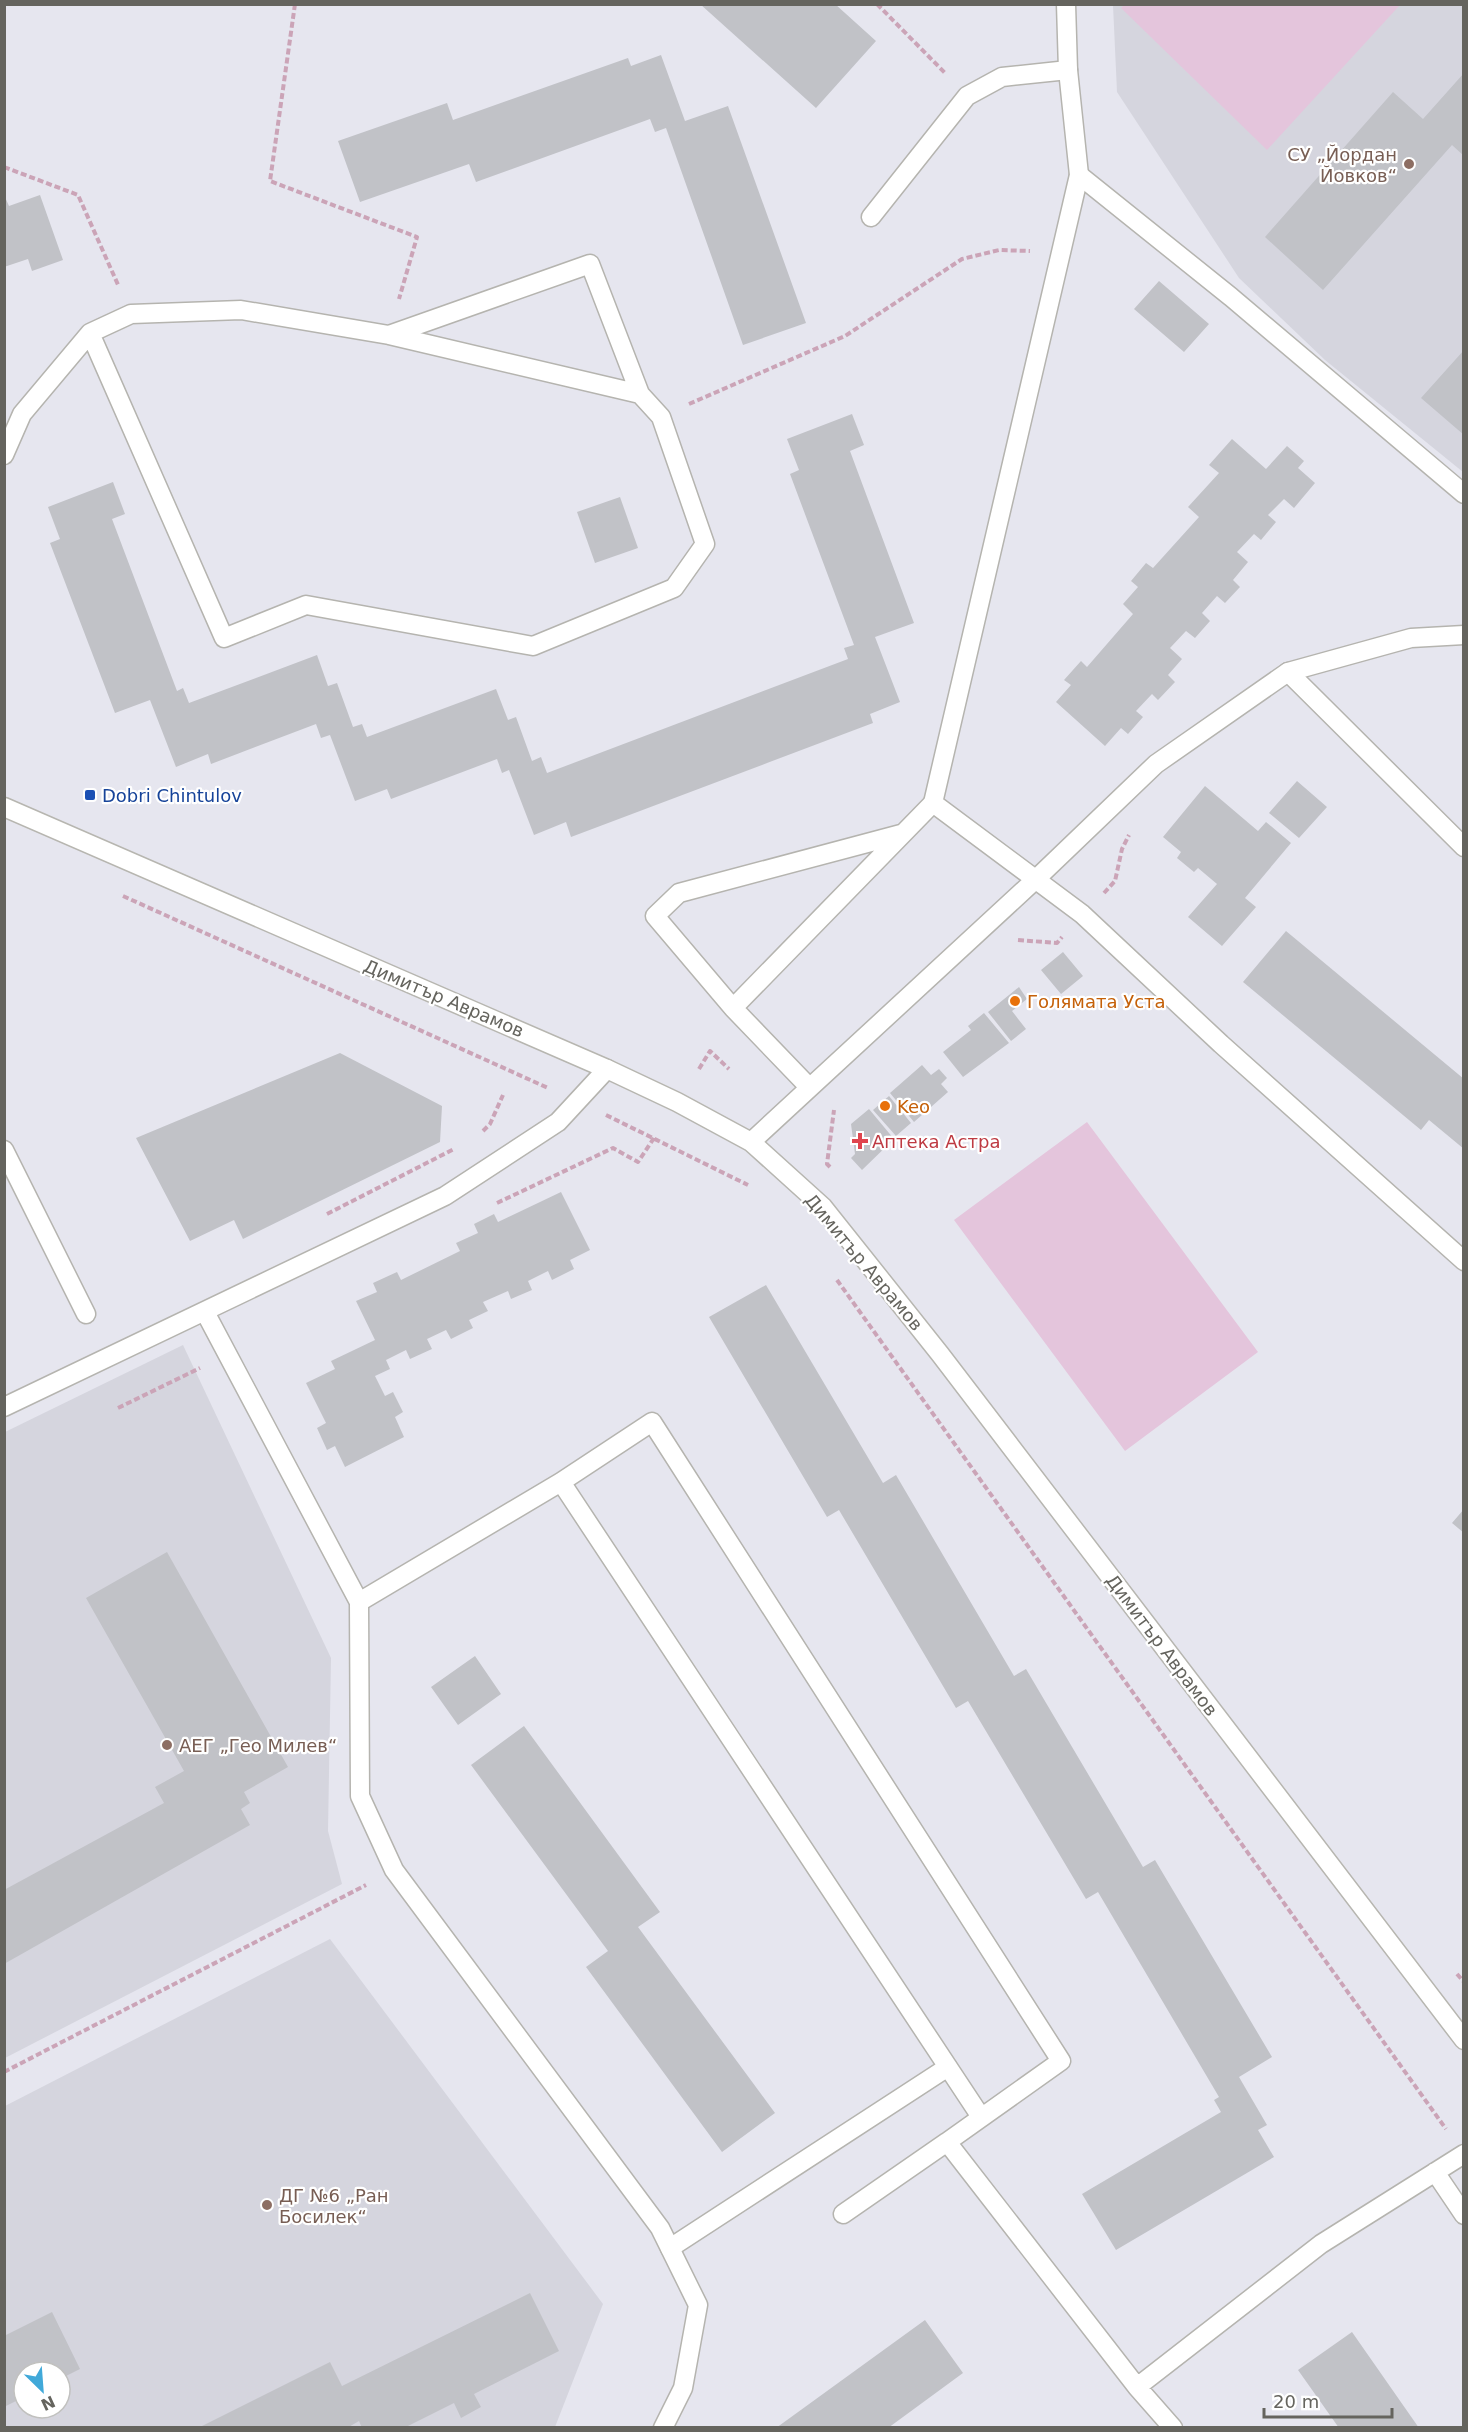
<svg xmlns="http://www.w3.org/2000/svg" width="1468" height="2432" font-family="'DejaVu Sans',sans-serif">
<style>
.education{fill:#d5d5de;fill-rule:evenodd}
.green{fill:#e4c5dc}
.building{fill:#c1c2c7}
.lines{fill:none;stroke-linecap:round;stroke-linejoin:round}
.lane-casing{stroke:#b5b4af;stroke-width:21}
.street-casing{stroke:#b5b4af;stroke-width:21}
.secondary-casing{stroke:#b7b6b0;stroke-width:21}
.path{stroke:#cba4b7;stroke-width:4;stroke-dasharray:6 3;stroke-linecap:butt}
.lane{stroke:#fff;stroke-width:18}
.street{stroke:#fff;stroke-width:18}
.secondary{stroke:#fff;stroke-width:18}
.education-dot{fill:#8d6e63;stroke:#fff;stroke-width:2}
.transit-dot{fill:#1a4fb4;stroke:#fff;stroke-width:2}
.food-dot{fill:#e8710a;stroke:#fff;stroke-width:2}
.health-dot{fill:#e0444e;stroke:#fff;stroke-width:2}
.labels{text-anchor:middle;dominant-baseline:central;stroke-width:4.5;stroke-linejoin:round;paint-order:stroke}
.education-label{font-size:18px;fill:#785e54;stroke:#fff;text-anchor:start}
.transit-label{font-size:18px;fill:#164399;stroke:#fff;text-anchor:start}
.street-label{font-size:18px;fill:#65645e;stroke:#fff}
.food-label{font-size:18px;fill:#c56008;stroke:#fff;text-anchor:start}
.health-label{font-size:18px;fill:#be3a42;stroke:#fff;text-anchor:start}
</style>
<rect width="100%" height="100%" fill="#e6e6ef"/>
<path class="education" d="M1113 5H1463V472L1325 360 1239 278 1117 92Z
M183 1345 331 1658 328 1831 342 1884 5 2058V1432Z
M330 1939 603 2304 555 2427 5 2428V2106ZM24 2372H60V2408H24Z"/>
<path class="green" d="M1124 5V4L1400 5 1267 150 1121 8Z
M1087 1122 1258 1352 1125 1451 954 1220Z"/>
<path class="building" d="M700 4H835L876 41 816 108Z
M661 55 685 121 728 106 806 323 743 345 666 128 655 132 650 119 476 182 469 164 360 202 338 141 447 103 453 120 628 58 631 66Z
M1464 73V156L1452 145 1323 290 1265 237 1393 92 1423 119Z
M4 195 9 206 40 195 63 260 32 271 28 259 4 267Z
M1159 281 1209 324 1184 352 1134 309Z
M1464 350V435L1421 398Z
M852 414 864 445 850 451 914 623 875 637 900 702 870 714 873 723 571 837 566 822 534 835 509 770 502 773 497 759 391 799 387 789 355 801 330 735 321 738 316 724 211 764 208 754 176 767 150 700 115 713 50 543 60 539 48 507 113 482 125 514 112 519 177 691 183 688 189 703 317 655 328 686 337 683 353 727 362 724 367 737 496 689 508 720 516 717 532 761 541 757 547 773 848 659 844 648 854 645 790 474 799 470 787 439Z
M1232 439 1266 469 1287 446 1304 461 1298 468 1315 483 1294 508 1284 499 1268 515 1276 522 1261 540 1254 534 1237 552 1248 562 1233 580 1240 587 1225 603 1217 596 1202 613 1210 621 1195 638 1186 631 1170 648 1182 659 1168 675 1175 682 1158 700 1152 694 1136 711 1143 717 1128 734 1121 728 1105 746 1056 702 1071 685 1064 680 1081 661 1087 667 1133 614 1123 604 1138 587 1131 581 1146 563 1153 568 1199 517 1188 507 1219 473 1209 465Z
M620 497 638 548 595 563 577 512Z
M1297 781 1327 807 1299 838 1269 813Z
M1205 786 1258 831 1266 822 1291 843 1245 898 1256 907 1222 946 1188 917 1217 884 1198 868 1194 872 1177 858 1181 852 1163 837Z
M1286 931 1464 1079V1149L1429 1120 1421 1130 1243 982Z
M1063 952 1083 976 1061 994 1041 970Z
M1019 987 1027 999 1012 1011 1026 1029 1011 1041 988 1012Z
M984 1013 1009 1043 963 1077 943 1052 971 1030 968 1026Z
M340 1053 442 1106 440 1142 243 1239 234 1220 190 1241 136 1138Z
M922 1065 931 1075 939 1069 947 1078 941 1084 948 1092 914 1122 890 1093Z
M889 1096 911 1123 896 1136 873 1110Z
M869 1109 894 1139 862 1170 851 1158 855 1154 851 1124Z
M561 1192 590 1250 570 1260 574 1269 552 1280 548 1271 528 1281 532 1290 511 1299 508 1291 483 1302 488 1311 469 1320 473 1328 451 1339 446 1330 427 1339 432 1349 410 1359 406 1350 386 1360 390 1369 375 1376 385 1396 393 1392 403 1412 395 1417 404 1437 345 1467 335 1446 327 1450 317 1428 326 1423 306 1383 335 1369 331 1361 375 1340 356 1301 377 1292 373 1283 397 1272 401 1280 460 1251 456 1243 478 1233 474 1224 494 1214 498 1222Z
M766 1285 883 1483 896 1475 1014 1676 1026 1669 1143 1867 1155 1860 1272 2057 1239 2077 1267 2125 1258 2130 1274 2157 1116 2250 1082 2194 1221 2112 1214 2100 1219 2097 1098 1892 1086 1899 968 1701 956 1708 839 1510 827 1517 709 1317Z
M1464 1509V1533L1452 1523Z
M167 1552 288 1767 244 1792 250 1803 241 1809 250 1825 4 1964V1890L164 1803 155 1787 184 1771 86 1598Z
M475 1656 501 1694 458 1725 431 1687Z
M524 1726 660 1912 638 1927 775 2113 722 2152 586 1967 608 1951 471 1765Z
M530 2293 559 2351 474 2394 481 2407 461 2418 454 2403 404 2428H362L359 2421 347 2428H198L330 2362 342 2386Z
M52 2312 80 2369 60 2379V2372H24V2397L4 2407V2336Z
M925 2320 963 2373 888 2428H776Z
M1352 2332 1419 2428H1339L1298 2370Z"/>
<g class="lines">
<g class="lane-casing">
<path id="lane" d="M1079 175 1231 297 1464 494
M871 217 967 96 1002 77 1068 70
M90 333 224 638 306 605 533 646 674 588 705 544 661 417 640 394 590 264 389 335
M4 455 22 414 90 333 131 314 241 310 389 335 640 394
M1288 672 1464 847
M733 1008 655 916 679 893 901 834
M809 1087 733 1008 933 803
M4 1150 86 1314
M561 1482 981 2117
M359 1602 561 1482 652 1422 1061 2061 947 2142 1137 2387 1173 2428
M1435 2172 1464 2215
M843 2214 947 2142
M670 2248 948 2067
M1137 2387 1321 2244 1464 2154"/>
</g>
<g class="street-casing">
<path id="street" d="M1066 4 1068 70 1079 175 933 803 1082 914 1221 1044 1464 1261
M751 1142 1036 879 1156 764 1288 672 1411 638 1464 635
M205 1312 359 1602 360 1796 394 1870 660 2228 698 2305 683 2388 663 2428
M4 1407 445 1196 558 1122 607 1069"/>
</g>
<g class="secondary-casing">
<path id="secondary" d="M4 807 607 1069 677 1102 751 1142 823 1207 940 1354 1464 2040"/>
</g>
<path class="path" d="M295 4 270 181 417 237 399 299
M877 4 946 74
M4 167 78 195 119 287
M689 404 845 336 962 259 999 250 1030 251
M1104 893 1115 881 1122 849 1129 835
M123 896 548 1088
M1018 940 1057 943 1062 937
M699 1069 710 1051 729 1069
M606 1115 748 1185
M483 1131 490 1124 503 1095
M830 1167 827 1164 834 1110
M497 1203 613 1148 638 1162 654 1138
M327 1214 454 1149
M837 1280 1446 2129
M118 1408 200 1368
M1457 1974 1464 1982
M4 2072 366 1885"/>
<use href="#lane" class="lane"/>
<use href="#street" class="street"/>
<use href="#secondary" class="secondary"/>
</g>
<g class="education-dot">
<circle cx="1409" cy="164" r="6"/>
<circle cx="167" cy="1745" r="6"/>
<circle cx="267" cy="2205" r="6"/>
</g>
<rect class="transit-dot" x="84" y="789" width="12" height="12" rx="3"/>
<g class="food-dot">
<circle cx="1015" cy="1001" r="6"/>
<circle cx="885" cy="1106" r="6"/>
</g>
<path class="health-dot" d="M857 1132h6v6h6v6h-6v6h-6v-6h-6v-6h6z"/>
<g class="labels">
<g class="education-label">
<text x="1397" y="154" text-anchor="end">СУ „Йордан<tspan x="1397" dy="21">Йовков“</tspan></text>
<text x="179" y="1745">АЕГ „Гео Милев“</text>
<text x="279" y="2195">ДГ №6 „Ран<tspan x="279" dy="21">Босилек“</tspan></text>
</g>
<g class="transit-label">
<text x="102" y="795">Dobri Chintulov</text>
</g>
<g class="street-label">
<text transform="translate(444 998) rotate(23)">Димитър Аврамов</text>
<text transform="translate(864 1262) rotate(50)">Димитър Аврамов</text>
<text transform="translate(1162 1645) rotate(53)">Димитър Аврамов</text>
</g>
<g class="food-label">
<text x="1027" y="1001">Голямата Уста</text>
<text x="897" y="1106">Keo</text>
</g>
<g class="health-label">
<text x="872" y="1141">Аптека Астра</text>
</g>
</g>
<rect width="1468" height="2432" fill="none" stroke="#65645e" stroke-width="12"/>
<g transform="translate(42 2390) rotate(155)"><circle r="28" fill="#ffffff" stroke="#c1c1bf" stroke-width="1.5"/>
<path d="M0-4.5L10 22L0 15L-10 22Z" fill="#41a9d9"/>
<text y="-9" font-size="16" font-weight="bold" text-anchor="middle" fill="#65645e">N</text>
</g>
<path d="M1264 2408v9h128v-9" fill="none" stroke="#65645e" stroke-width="3"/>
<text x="1273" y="2408" font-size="18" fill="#65645e" stroke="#ffffff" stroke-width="4.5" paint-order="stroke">20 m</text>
</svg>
